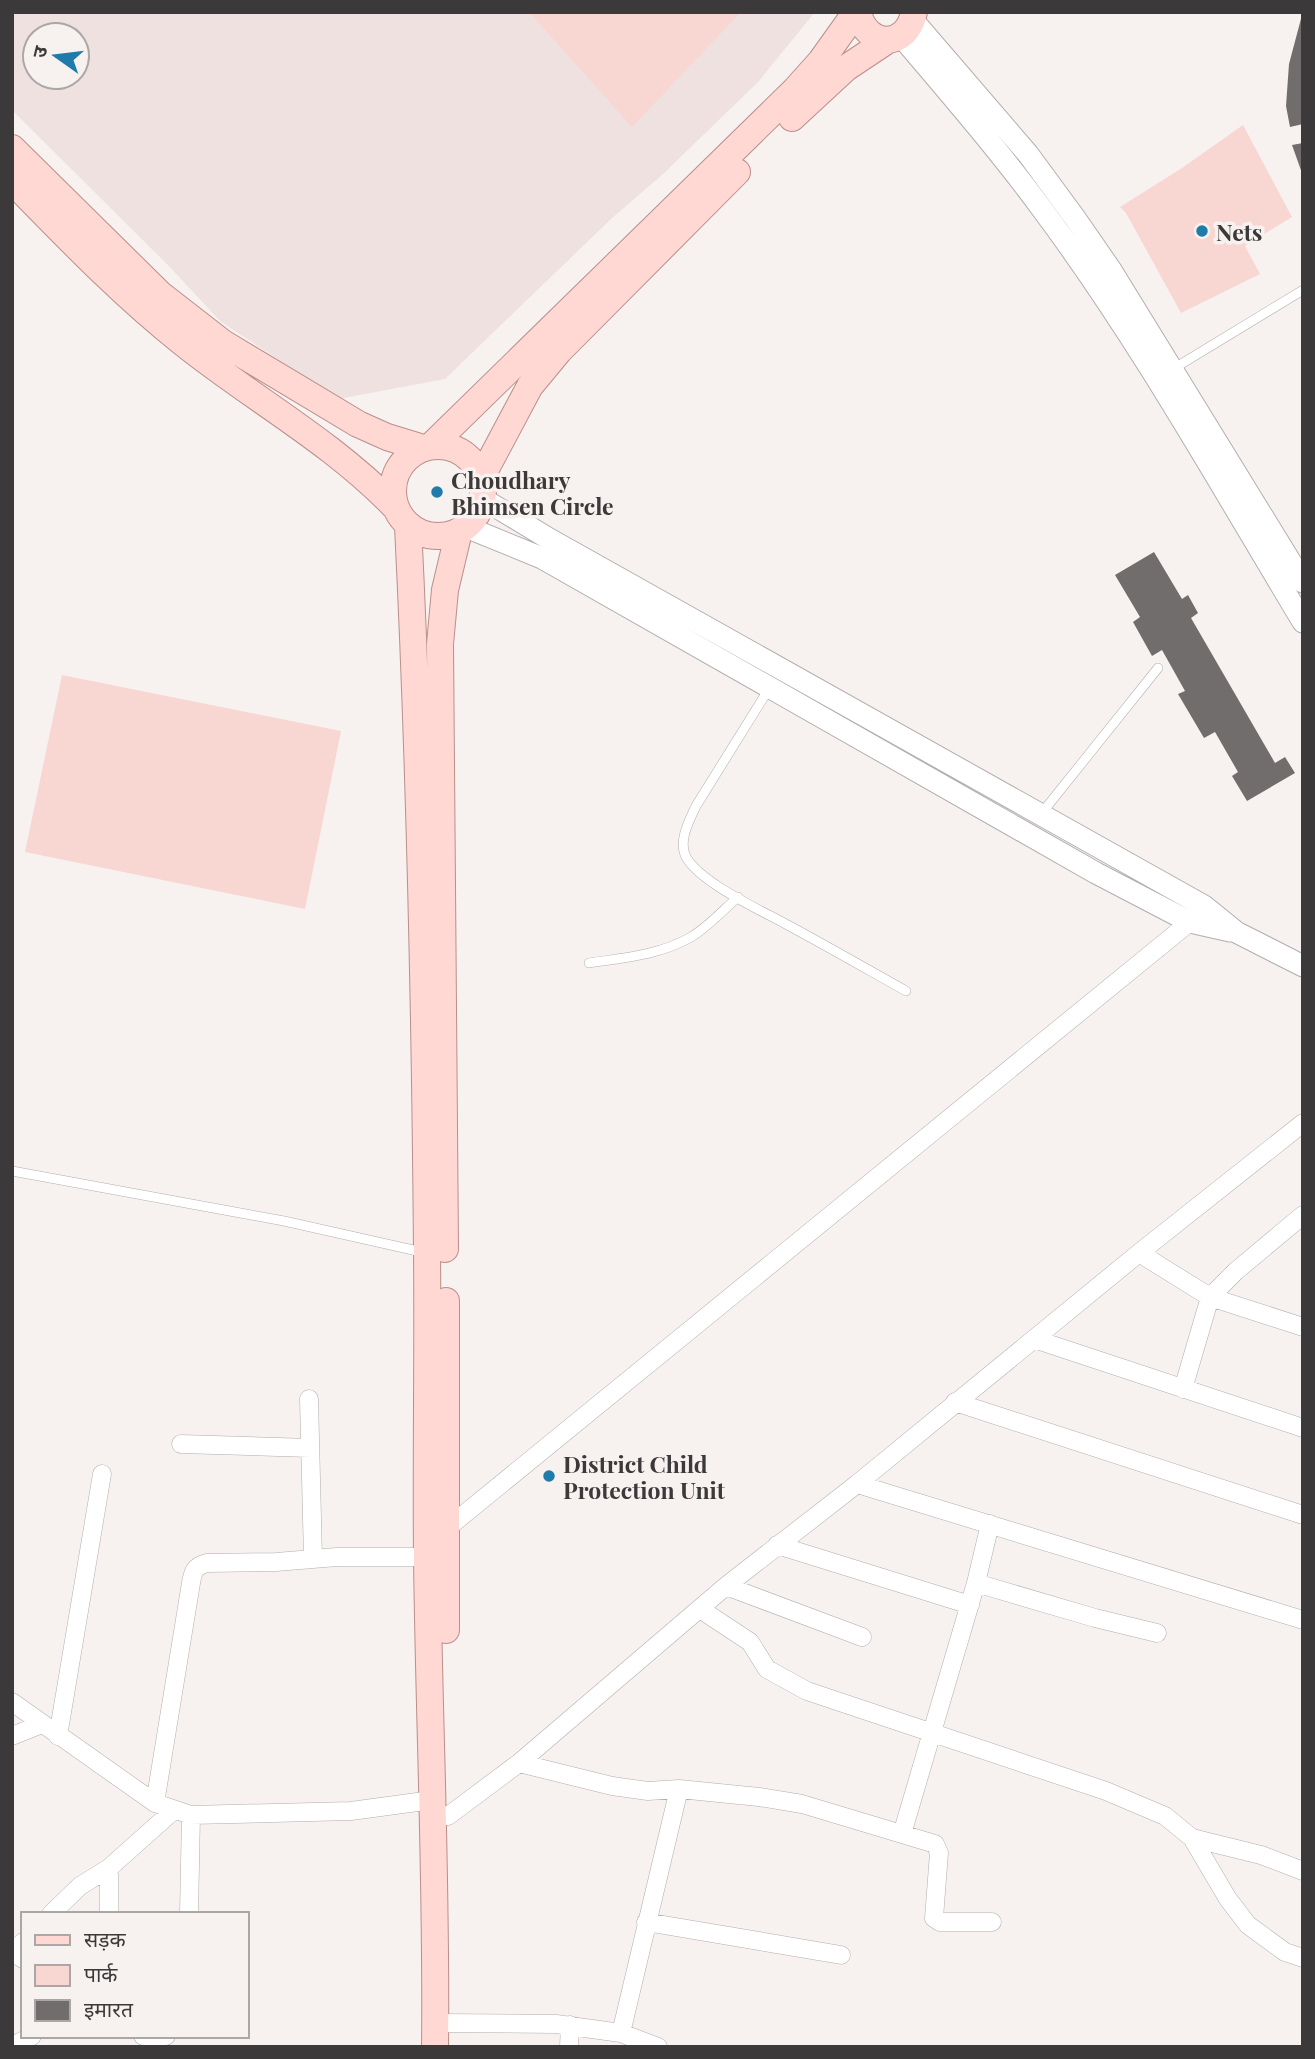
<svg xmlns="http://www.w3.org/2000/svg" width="1315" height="2059" font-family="'Playfair Display','Noto Sans Devanagari',serif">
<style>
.built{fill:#eee1df;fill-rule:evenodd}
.green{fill:#f8d7d3}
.building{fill:#726d6d}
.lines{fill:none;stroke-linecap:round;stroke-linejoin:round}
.service-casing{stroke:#b3aead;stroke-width:10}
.minor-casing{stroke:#b3aead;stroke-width:19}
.tertiary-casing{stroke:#b3aead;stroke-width:23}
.primary-casing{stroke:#ba8f8a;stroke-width:28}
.service{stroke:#fff;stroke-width:9}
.minor{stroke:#fff;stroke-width:18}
.tertiary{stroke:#fff;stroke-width:21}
.primary{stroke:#ffd7d3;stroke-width:26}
.poi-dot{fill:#1f7ba9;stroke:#f7f1f0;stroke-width:2.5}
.labels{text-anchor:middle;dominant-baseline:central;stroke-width:7;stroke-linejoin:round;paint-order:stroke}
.poi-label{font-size:23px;font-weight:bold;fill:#3b3939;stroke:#f7f1f0;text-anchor:start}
</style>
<rect width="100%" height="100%" fill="#f7f1f0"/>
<path class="built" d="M12 12H815L758 82 663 174 612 218 445 379 338 399 220 321 169 266 12 110ZM35 35H77V77H35Z"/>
<path class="green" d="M529 12H741L632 127Z
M1243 125 1292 217 1245 246 1260 274 1181 313 1126 213 1120 207 1182 168Z
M62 675 341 731 305 909 25 852Z"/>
<path class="building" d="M1302 15 1303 124 1290 127 1286 106 1289 64Z
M1303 143V176L1292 145Z
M1154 552 1182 599 1188 595 1198 613 1191 618 1275 763 1285 757 1295 773 1247 801 1232 776 1238 772 1215 732 1204 738 1178 694 1185 691 1162 650 1152 656 1133 622 1140 617 1115 575Z"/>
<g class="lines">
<g class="service-casing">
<path id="service" d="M1173 369 1303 290
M770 687 696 806C689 821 678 841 686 857 700 882 758 909 784 923 825 945 865 968 906 991
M1041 814 1158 668
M589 963C623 958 660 955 691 937 708 927 723 910 738 897
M12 1171 284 1221 422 1252"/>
</g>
<g class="minor-casing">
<path id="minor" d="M1139 1253 1210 1297 1303 1327
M1034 1339 1303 1428
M1183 1389 1210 1297 1236 1271 1303 1215
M309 1399 313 1558
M955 1402 1303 1515
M181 1444 310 1448
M857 1484 1303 1620
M446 1529 1190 922 1198 913
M777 1545 970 1605
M976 1583 1095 1618 1157 1633
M726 1586 862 1637
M700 1609 750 1642 767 1669 807 1691 1106 1791 1165 1816 1192 1838 1228 1899 1248 1925 1285 1952 1303 1958
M12 1702 155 1803 191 1815 351 1811 432 1800
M12 1736 42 1724
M58 1736 102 1474
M519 1763 612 1786 648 1791 679 1789 759 1797 802 1804 935 1844 939 1853 934 1918 940 1922H992
M155 1803 191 1583C193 1571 195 1566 207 1563L276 1562 337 1557H427
M448 1816 519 1763 726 1586 857 1484 1139 1253 1303 1123
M902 1834 976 1583 990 1524
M1192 1838 1261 1855 1303 1871
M51 1914 80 1886 109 1868 174 1810
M109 1914V1868
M189 1914 191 1815
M646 1922 841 1955
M23 1942 12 1952 23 1959
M435 2023 556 2024 621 2033 658 2047
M621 2033 679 1789
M143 2036H166
M14 2045 32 2036
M569 2047 570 2025"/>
</g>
<g class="tertiary-casing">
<path id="tertiary" d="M912 19 1028 154 1075 218 1111 270 1303 582
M901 36C949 93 998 149 1042 209 1139 339 1219 483 1303 622
M483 499 551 540 1204 906 1236 932 1303 966
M466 527 542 558 1096 873 1190 922 1230 931"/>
</g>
<g class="primary-casing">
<path id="primary" d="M858 12C866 48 907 50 914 12
M792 118 846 68 888 40
M12 148 160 294 223 343 358 424 387 437 423 448
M12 181C67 237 121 294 183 343 253 399 331 441 394 506
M393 491a45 45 0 1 1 90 0a45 45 0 1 1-90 0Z
M431 446 795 90 821 61 856 12
M481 478 530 386 559 351 737 172
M408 526C420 768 425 1010 427 1252 428 1354 426 1456 427 1558 429 1721 437 1884 435 2047
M445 1249 440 644 445 590 459 531
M446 1301V1630"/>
</g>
<use href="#service" class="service"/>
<use href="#minor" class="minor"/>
<use href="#tertiary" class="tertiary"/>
<use href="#primary" class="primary"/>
</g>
<g class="poi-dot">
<circle cx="1202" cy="231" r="7"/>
<circle cx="437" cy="492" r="7"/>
<circle cx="549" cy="1476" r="7"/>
</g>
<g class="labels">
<g class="poi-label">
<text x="1216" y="231">Nets</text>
<text x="451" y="479">Choudhary<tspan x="451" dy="26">Bhimsen Circle</tspan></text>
<text x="563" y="1463">District Child<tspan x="563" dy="26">Protection Unit</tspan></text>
</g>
</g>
<rect width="1315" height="2059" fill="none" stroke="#3b3939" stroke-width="28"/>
<rect x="21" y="1912" width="228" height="126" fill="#f7f1f0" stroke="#aca7a7" stroke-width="2"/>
<rect x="35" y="1935" width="35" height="10" fill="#ffd7d3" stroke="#aca7a7" stroke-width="2"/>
<text x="84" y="1947" font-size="21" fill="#3b3939">सड़क</text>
<rect x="35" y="1965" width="35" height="21" fill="#f8d7d3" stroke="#aca7a7" stroke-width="2"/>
<text x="84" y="1982" font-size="21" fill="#3b3939">पार्क</text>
<rect x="35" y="2000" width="35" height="21" fill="#726d6d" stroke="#aca7a7" stroke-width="2"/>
<text x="84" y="2017" font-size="21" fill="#3b3939">इमारत</text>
<g transform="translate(56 56) rotate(284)"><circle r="33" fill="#f7f1f0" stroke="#aca7a7" stroke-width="2"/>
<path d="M0-5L12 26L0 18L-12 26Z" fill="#1f7ba9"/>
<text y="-10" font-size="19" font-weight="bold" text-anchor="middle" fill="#3b3939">उ</text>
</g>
</svg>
